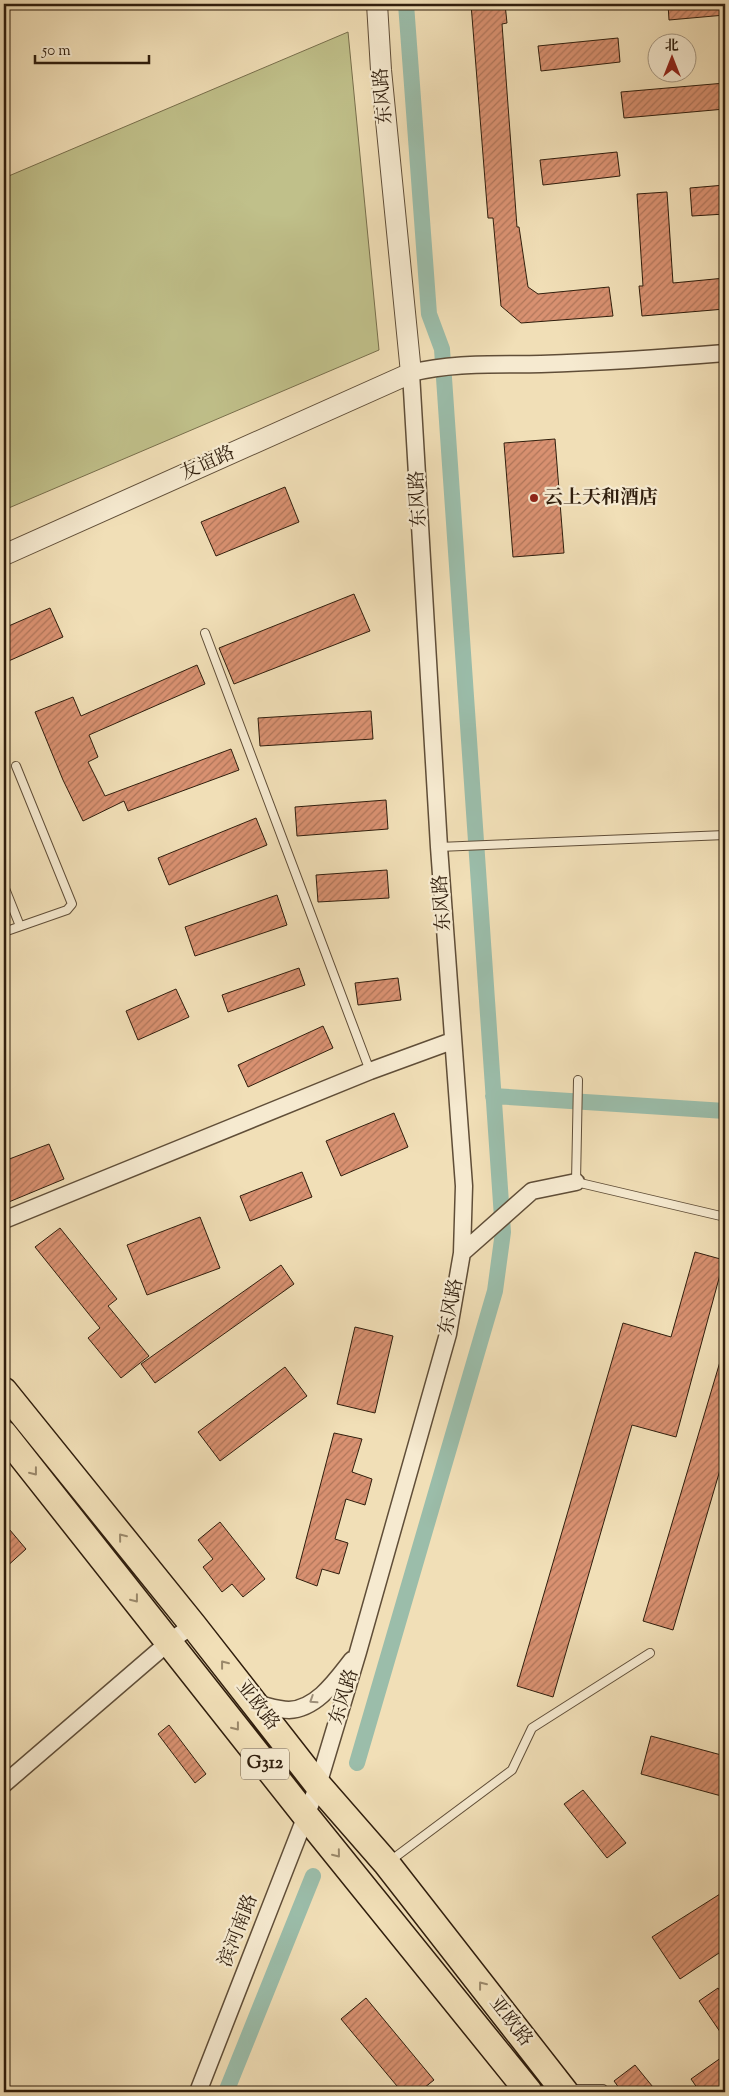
<svg xmlns="http://www.w3.org/2000/svg" width="729" height="2096" font-family="'Sorts Mill Goudy','Noto Serif SC',serif">
<style>
.green{fill:#c0c08a;stroke:#786f4c}
.lines{fill:none;stroke-linecap:round;stroke-linejoin:round}
.canal{stroke:#9bbdaa;stroke-width:16}
.building{fill:url(#building-hatch);stroke:#301e0d}
.service-casing{stroke:#604e38;stroke-width:10}
.minor-casing{stroke:#604e38;stroke-width:19}
.tertiary-casing{stroke:#604e38;stroke-width:22}
.trunk-casing{stroke:#301e0d;stroke-width:29}
.service{stroke:#f6ead0;stroke-width:8}
.minor{stroke:#f6ead0;stroke-width:16}
.tertiary{stroke:#f6ead0;stroke-width:20}
.trunk{stroke:#f1dfb7;stroke-width:26}
.oneway{stroke:#9a886a}
.oneway2{stroke:#9d8e78}
.poi-dot{fill:#8f2418;stroke:#f6ead0;stroke-width:2}
.labels{text-anchor:middle;dominant-baseline:central;stroke-width:4.5;stroke-linejoin:round;paint-order:stroke}
.shield{fill:#f6ead0;stroke:#6b5b48;stroke-width:1}
.shield-label{font-size:18px;font-weight:bold;fill:#301e0d}
.street-label{font-size:19px;fill:#301e0d;stroke:#f6ead0}
.poi-label{font-size:19px;font-weight:bold;fill:#301e0d;stroke:#f6ead0;text-anchor:start}
</style>
<defs>
<pattern id="building-hatch" width="6" height="6" patternUnits="userSpaceOnUse" patternTransform="scale(1.25)"><rect width="6" height="6" fill="#d99171"/><path d="M-1 1l2-2M0 6l6-6M5 7l2-2" fill="none" stroke="#b0765b"/></pattern>
</defs>
<rect width="100%" height="100%" fill="#f1dfb7"/>
<filter id="stains"><feTurbulence type="fractalNoise" baseFrequency=".004" numOctaves="4"/><feColorMatrix values="0 0 0 0 .2 0 0 0 0 .09 0 0 0 0 .02 0 0 0 .5 -.17"/></filter>
<radialGradient id="worn" r=".72"><stop offset=".6" stop-color="#630" stop-opacity="0"/><stop offset="1" stop-color="#630" stop-opacity=".3"/></radialGradient>
<path class="green" d="M348 32 379 350 4 510V178Z"/>
<g class="lines">
<path class="canal" d="M493 1096 725 1111
M357 1763 495 1291 503 1232 442 349 429 314 406 4
M226 2092 313 1876"/>
</g>
<path class="building" d="M471 4H505L507 23 502 24 517 227H519L528 287 538 294 609 287 613 316 521 323 501 306 493 218H488Z
M668 4H725V15L669 20Z
M618 38 620 62 541 71 538 46Z
M725 83V109L624 118 621 92Z
M617 152 620 176 543 185 540 160Z
M725 185V214L692 216 690 188Z
M667 192 673 283 725 278V309L642 316 639 286H643L637 194Z
M555 439 564 553 513 557 504 443Z
M285 487 299 522 216 556 201 522Z
M354 594 370 631 234 684 219 648Z
M50 608 63 637 4 663V628Z
M197 665 205 684 89 735 98 757 88 762 105 796 231 749 239 770 128 811 124 801 83 821 63 780 35 712 73 697 81 716Z
M371 711 373 739 260 746 258 718Z
M386 800 388 829 297 836 295 807Z
M256 818 267 845 169 885 158 858Z
M387 870 389 898 318 902 316 875Z
M277 895 287 925 195 956 185 927Z
M299 968 305 985 228 1012 222 995Z
M398 978 401 1000 358 1005 355 983Z
M176 989 189 1017 138 1040 126 1011Z
M323 1026 333 1048 248 1087 238 1065Z
M394 1113 408 1147 341 1176 326 1141Z
M49 1144 64 1179 4 1204V1161Z
M302 1172 312 1197 250 1221 240 1196Z
M200 1217 220 1268 147 1295 127 1245Z
M60 1228 117 1299 108 1306 149 1356 121 1378 88 1338 100 1328 35 1247Z
M695 1252 724 1260 676 1437 632 1425 553 1697 517 1686 623 1323 671 1337Z
M281 1265 294 1284 155 1383 141 1364Z
M355 1327 393 1336 375 1413 337 1404Z
M722 1355 725 1356V1453L673 1630 643 1621Z
M285 1367 307 1396 220 1461 198 1432Z
M334 1433 362 1439 352 1472 372 1479 365 1505 346 1499 335 1539 348 1543 339 1574 322 1569 317 1586 296 1578Z
M220 1522 265 1579 243 1597 232 1584 222 1592 203 1567 213 1559 198 1540Z
M4 1523 26 1549 4 1569Z
M169 1725 206 1774 195 1783 158 1734Z
M651 1736 725 1756V1797L641 1774Z
M583 1790 626 1843 607 1858 564 1804Z
M720 1894 725 1902V1949L680 1979 652 1937Z
M718 1988 725 1998V2039L699 2001Z
M366 1998 434 2080 419 2092H402L341 2019Z
M725 2055V2092H700L691 2079Z
M635 2065 657 2092H622L614 2081Z"/>
<g class="lines">
<g class="service-casing">
<path id="service" d="M205 633 370 1071
M439 847 725 835
M4 886 20 926
M4 932 67 910 72 904 16 766
M578 1080 576 1182 725 1217
M390 1861 512 1770 532 1728 650 1653
M569 2089H603L606 2092"/>
</g>
<g class="minor-casing">
<path id="minor" d="M4 1220 370 1071 452 1041
M462 1253 532 1191 576 1182
M254 1703C265 1705 278 1710 289 1710 317 1709 337 1679 352 1660
M4 1784 169 1642 193 1625
M198 2092 318 1785 358 1652 448 1334 462 1253 464 1186 439 847 411 373C453 362 499 365 541 364 603 362 664 358 725 353"/>
</g>
<g class="tertiary-casing">
<path id="tertiary" d="M4 555 411 373 381 70 377 4"/>
</g>
<g class="trunk-casing">
<path id="trunk" d="M4 1391 193 1625 318 1785 387 1864 565 2092
M4 1434 306 1816 529 2092"/>
</g>
<use href="#service" class="service"/>
<use href="#minor" class="minor"/>
<use href="#tertiary" class="tertiary"/>
<use href="#trunk" class="trunk"/>
</g>
<defs><path id="oneway-chevron" d="M-2-3.5L2.5 0L-2 3.5" fill="none" stroke-width="1.6" stroke-linecap="round" stroke-linejoin="round" transform="scale(1.25)"/></defs>
<g class="oneway">
<use href="#oneway-chevron" transform="translate(34 1472) rotate(52)"/>
<use href="#oneway-chevron" transform="translate(122 1537) rotate(-129)"/>
<use href="#oneway-chevron" transform="translate(135 1599) rotate(52)"/>
<use href="#oneway-chevron" transform="translate(224 1664) rotate(-128)"/>
<use href="#oneway-chevron" transform="translate(236 1727) rotate(52)"/>
<use href="#oneway-chevron" transform="translate(337 1854) rotate(51)"/>
<use href="#oneway-chevron" transform="translate(482 1985) rotate(-128)"/>
</g>
<use class="oneway2" href="#oneway-chevron" transform="translate(313 1700) rotate(147)"/>
<circle class="poi-dot" cx="534" cy="498" r="5"/>
<g class="labels">
<rect class="shield" x="241" y="1748.5" width="48" height="31" rx="4"/>
<g class="shield-label">
<text x="265" y="1764">G312</text>
</g>
<g class="street-label">
<text transform="translate(384 96) rotate(-95)">东风路</text>
<text transform="translate(208 464) rotate(-24)">友谊路</text>
<text transform="translate(419 499) rotate(-93)">东风路</text>
<text transform="translate(443 903) rotate(-94)">东风路</text>
<text transform="translate(452 1307) rotate(-79)">东风路</text>
<text transform="translate(345 1697) rotate(-73)">东风路</text>
<text transform="translate(257 1706) rotate(52)">亚欧路</text>
<text transform="translate(239 1931) rotate(-69)">滨河南路</text>
<text transform="translate(510 2022) rotate(52)">亚欧路</text>
</g>
<g class="poi-label">
<text x="544" y="498">云上天和酒店</text>
</g>
</g>
<rect width="729" height="2096" fill="none" stroke="#f1dfb7" stroke-width="20"/>
<rect x="5" y="5" width="719" height="2086" fill="none" stroke="#301e0d" stroke-width="2.5"/>
<rect x="10" y="10" width="709" height="2076" fill="none" stroke="#301e0d"/>
<g transform="translate(672 58)"><circle r="24" fill="#f6ead0" stroke="#a79882"/>
<path d="M0-4L9 19L0 12L-9 19Z" fill="#8f2418"/>
<text y="-8" font-size="14" font-weight="bold" text-anchor="middle" fill="#301e0d">北</text>
</g>
<path d="M35 55v8h114v-8" fill="none" stroke="#301e0d" stroke-width="2.5"/>
<text x="42" y="55" font-size="15" fill="#301e0d" stroke="#f6ead0" stroke-width="4" paint-order="stroke">50 m</text>
<rect width="100%" height="100%" filter="url(#stains)"/>
<rect width="100%" height="100%" fill="url(#worn)"/>
</svg>
